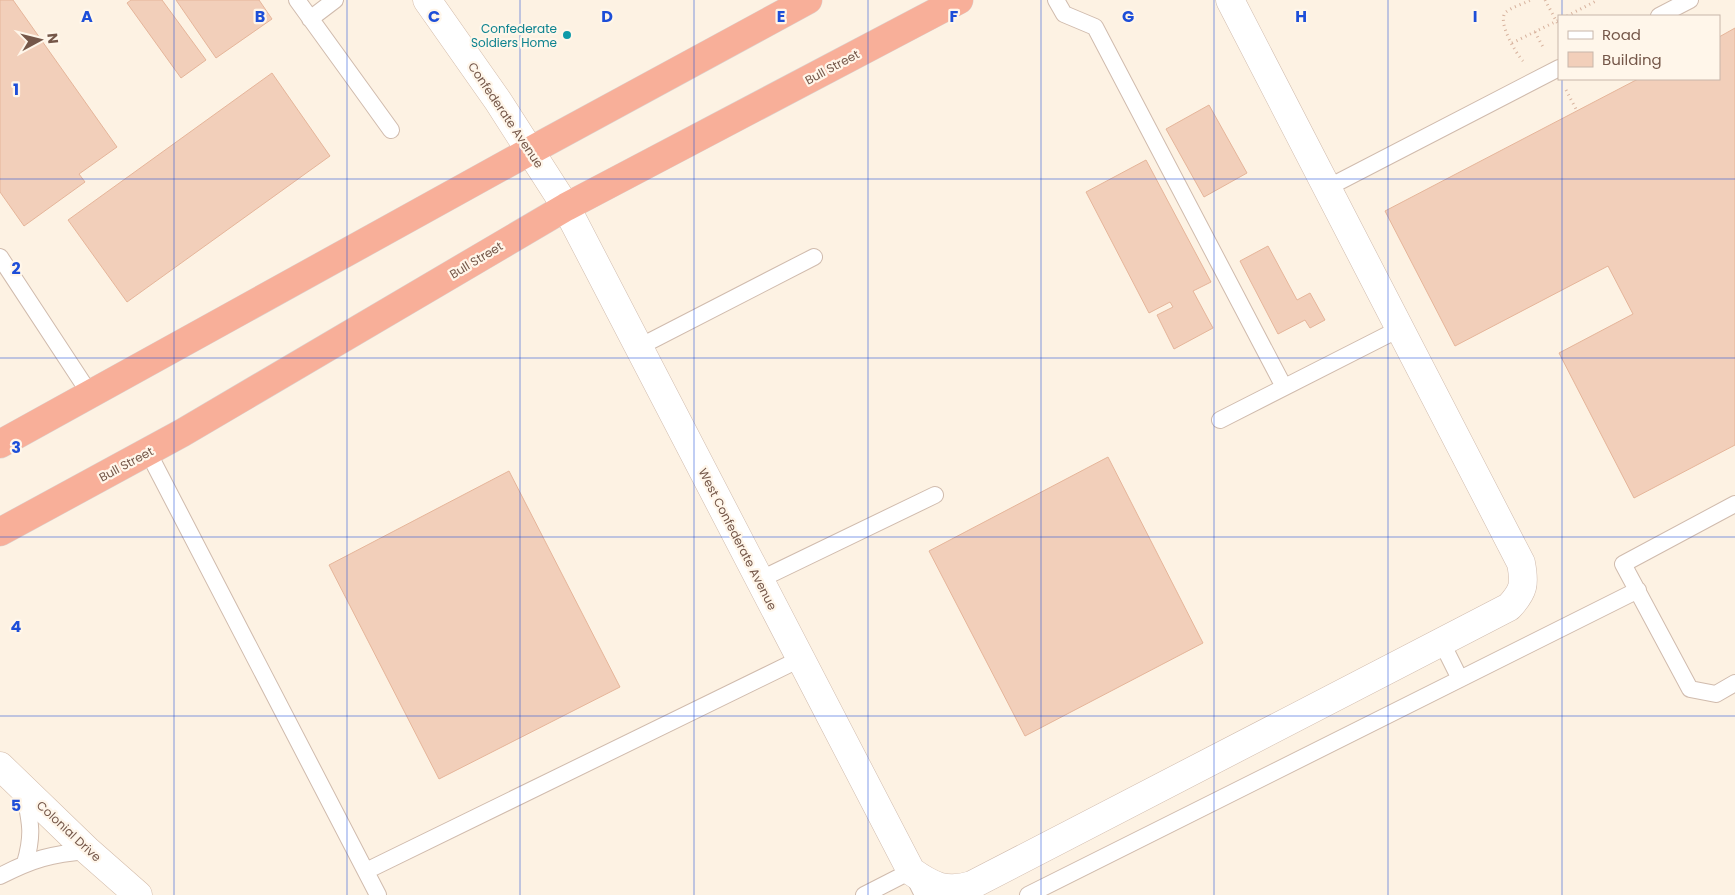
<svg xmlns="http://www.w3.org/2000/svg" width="1735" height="895" font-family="Poppins,sans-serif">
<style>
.building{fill:#f2cfba;stroke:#e5b59a}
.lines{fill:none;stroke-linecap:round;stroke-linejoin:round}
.lane-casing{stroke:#d0bbad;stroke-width:18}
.street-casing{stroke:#d0bbad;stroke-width:29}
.secondary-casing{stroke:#d3bba9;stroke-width:29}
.highway-casing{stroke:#dbd3d0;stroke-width:29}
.path{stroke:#d7b29d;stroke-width:3;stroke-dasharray:1 4;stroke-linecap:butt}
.lane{stroke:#fff;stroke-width:16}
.street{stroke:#fff;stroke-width:28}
.secondary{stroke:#fff;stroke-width:28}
.highway{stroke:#f8af99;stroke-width:28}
.grid{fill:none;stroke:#1d4ed8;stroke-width:1;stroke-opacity:0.55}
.culture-dot{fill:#0f9aa8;stroke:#fff6ea;stroke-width:2}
.labels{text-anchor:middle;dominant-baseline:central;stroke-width:4.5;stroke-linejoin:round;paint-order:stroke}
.culture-label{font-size:12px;fill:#0d838f;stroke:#fff6ea;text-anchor:end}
.street-label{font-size:12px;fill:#755749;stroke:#fff6ea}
.grid-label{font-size:16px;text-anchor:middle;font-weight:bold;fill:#1d4ed8;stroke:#fff6ea;stroke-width:4.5;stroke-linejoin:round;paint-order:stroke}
</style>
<rect width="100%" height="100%" fill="#fdf2e3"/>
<path class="building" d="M0 0H13L117 147 79 174 85 182 24 226 0 192Z
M131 0H162L206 60 181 78 127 3Z
M176 0H259L272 19 216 58Z
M1735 28V445L1634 498 1559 353 1633 314 1608 266 1455 346 1385 211 1638 79H1719V37Z
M272 73 330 156 127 302 68 220Z
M1209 105 1247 173 1204 197 1166 129Z
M1146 160 1211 282 1193 291 1213 328 1174 349 1157 315 1173 307 1170 302 1149 313 1086 192Z
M1268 246 1297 300 1310 293 1325 320 1310 328 1305 320 1278 334 1240 261Z
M1108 457 1203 643 1025 736 929 551Z
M509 471 620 687 439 779 329 565Z"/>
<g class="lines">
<g class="lane-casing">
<path id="lane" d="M297 0 391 130
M1056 0 1064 14 1095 27 1284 387
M1659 16 1690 0
M310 19 335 0
M1327 188 1559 68
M0 257 90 394
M639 347 814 257
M1220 420 1399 329
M148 452 378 895
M1735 504 1623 564 1690 689 1716 694 1735 683
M759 580 935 495
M1441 641 1460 679
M24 791C30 821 34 833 25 863
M366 871 800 659
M0 876C33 859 51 854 88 851
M864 895 911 871 923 895
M1028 895 1638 590"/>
</g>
<g class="street-casing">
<path id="street" d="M566 207 911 871C932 886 946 893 972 885L1509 607C1524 591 1525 584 1521 563L1230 0"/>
</g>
<g class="secondary-casing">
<path id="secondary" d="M427 0 498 101 566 207
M0 766 88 851 138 895"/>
</g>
<g class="highway-casing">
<path id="highway" d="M0 444 530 151 808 0
M0 532 182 433 566 207 959 0"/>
</g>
<path class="path" d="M1545 0 1559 26
M1567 16 1598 0
M1535 32 1544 49
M1512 43 1559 20
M1523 61C1517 55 1496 21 1506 12 1512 7 1523 4 1531 0
M1566 90 1577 111"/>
<use href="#lane" class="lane"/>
<use href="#street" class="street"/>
<use href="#secondary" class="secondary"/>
<use href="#highway" class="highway"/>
</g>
<path class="grid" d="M174 0V895M347 0V895M520 0V895M694 0V895M868 0V895M1041 0V895M1214 0V895M1388 0V895M1562 0V16M1562 79V895M0 179H1735M0 358H1735M0 537H1735M0 716H1735"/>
<circle class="culture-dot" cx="567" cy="35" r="5"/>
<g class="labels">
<g class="culture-label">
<text x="557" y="28">Confederate<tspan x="557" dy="14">Soldiers Home</tspan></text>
</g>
<g class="street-label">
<text transform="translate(832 67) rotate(-28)">Bull Street</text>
<text transform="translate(506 115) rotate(56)">Confederate Avenue</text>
<text transform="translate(476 260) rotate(-31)">Bull Street</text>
<text transform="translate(126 464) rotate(-28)">Bull Street</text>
<text transform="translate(738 539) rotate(63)">West Confederate Avenue</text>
<text transform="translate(69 831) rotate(43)">Colonial Drive</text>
</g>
</g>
<g class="grid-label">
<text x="87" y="22">A</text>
<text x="260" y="22">B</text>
<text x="434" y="22">C</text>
<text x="607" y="22">D</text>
<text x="781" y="22">E</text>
<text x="954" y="22">F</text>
<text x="1128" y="22">G</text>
<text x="1301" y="22">H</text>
<text x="1475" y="22">I</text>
<text x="16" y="95">1</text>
<text x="16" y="274">2</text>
<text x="16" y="453">3</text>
<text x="16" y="632">4</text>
<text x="16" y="811">5</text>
</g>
<rect x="1558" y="15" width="162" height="65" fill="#fff6ea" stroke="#c8b6aa"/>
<rect x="1568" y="31" width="25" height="8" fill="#ffffff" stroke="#c8b6aa"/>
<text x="1602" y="40" font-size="15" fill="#755749">Road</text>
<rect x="1568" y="52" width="25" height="15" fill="#f2cfba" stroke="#c8b6aa"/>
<text x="1602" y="65" font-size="15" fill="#755749">Building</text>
<g transform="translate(40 40) rotate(83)" stroke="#fff6ea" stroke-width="4" paint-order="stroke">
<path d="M0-4L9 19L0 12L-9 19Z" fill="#755749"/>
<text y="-8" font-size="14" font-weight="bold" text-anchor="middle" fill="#755749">N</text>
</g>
</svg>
